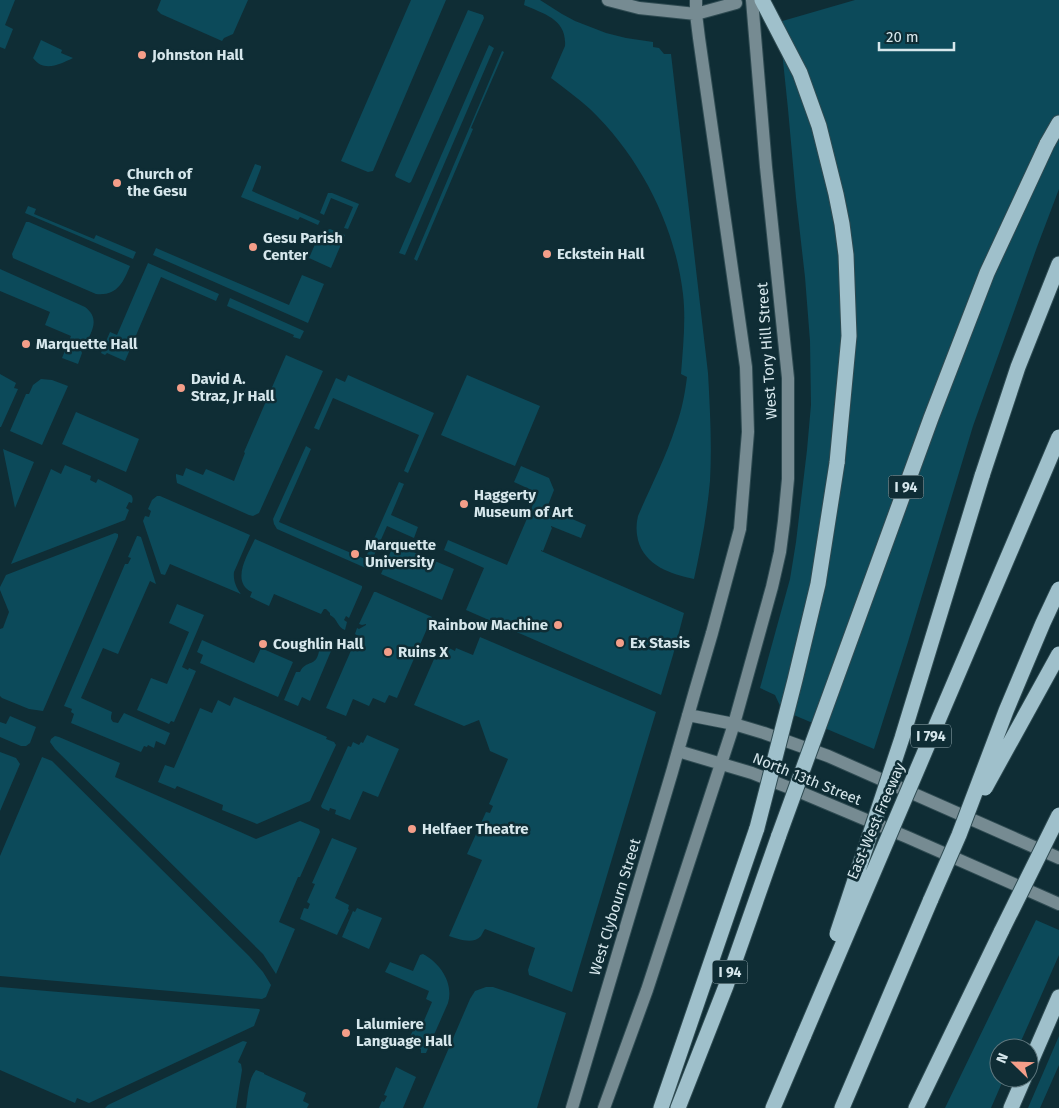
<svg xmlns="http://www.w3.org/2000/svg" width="1059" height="1108" font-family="'Fira Sans',sans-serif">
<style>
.green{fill:#0c4a5a}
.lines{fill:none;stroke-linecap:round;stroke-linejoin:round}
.secondary-casing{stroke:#2f4b52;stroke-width:14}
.highway-casing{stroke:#2f4b52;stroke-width:17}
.secondary{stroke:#768b92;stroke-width:12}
.highway{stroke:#9fc0cb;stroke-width:15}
.highway-bridge-casing{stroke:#2f4b52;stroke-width:17;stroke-linecap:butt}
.highway-bridge{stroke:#9fc0cb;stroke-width:15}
.poi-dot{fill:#f49e89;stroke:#0f2d35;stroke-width:2}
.labels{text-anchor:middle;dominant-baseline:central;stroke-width:5;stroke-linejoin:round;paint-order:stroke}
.shield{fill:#0f2d35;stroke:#9aafb5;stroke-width:1}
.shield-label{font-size:14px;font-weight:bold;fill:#d6e7ec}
.poi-label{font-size:15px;font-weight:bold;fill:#d6e7ec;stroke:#0f2d35;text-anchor:start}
.street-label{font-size:15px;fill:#d6e7ec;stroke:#0f2d35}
</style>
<rect width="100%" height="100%" fill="#0f2d35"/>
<path class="green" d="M0 0H15L5 25 13 29 5 49 0 47Z
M161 0H248L233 34 224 38 222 41 161 14 157 10Z
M411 0H446L373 171 368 172 341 161Z
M525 0H540L562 14 575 21 606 33 626 38 653 42V47L659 48 664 54H671L708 373C710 409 712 445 710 481 707 514 701 547 694 579 671 574 645 566 638 540 636 532 636 524 638 516 651 486 666 457 676 426 682 410 685 393 687 377L681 374C683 347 686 320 683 294 675 225 640 157 590 109 578 98 564 88 551 78L565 46C567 19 544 14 524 5Z
M855 0H1059V189L1037 247 973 426 908 642 874 749 782 710 775 695 760 688 790 579 796 542 807 450 811 405 810 341 805 277 796 198 788 109 779 22Z
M468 10 483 15 484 18 411 182 409 183 396 177 395 175Z
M41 40 62 50 61 53 73 58C60 64 44 73 33 58L34 56Z
M489 45 494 48 405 255 399 253Z
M502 51 504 52 471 128 473 129 417 261 414 259Z
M255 164 261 166V168L252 191 320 221 318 225 300 217 298 220 241 197Z
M328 193H332L359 204 348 229 344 228 353 207 331 198 324 215 320 213Z
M28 206 36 209 34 214 94 239 96 235 136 252 133 259 25 213Z
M26 222H29L130 266C123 283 117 296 96 294L15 259 13 258 12 254Z
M330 229 345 235 331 268 309 258 320 233Z
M156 248 289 305 302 275 324 284 308 323 153 255Z
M148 263 219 294 216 301 161 277 125 361 107 353 105 355 101 353 110 332 117 335Z
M0 269 85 307C101 319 91 332 85 346L82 347 81 350 82 353 78 364 62 358 71 336 45 325 50 312 0 291Z
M230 298 304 331 300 339 293 337 294 335 227 306Z
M286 355 323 371 259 513 253 516 249 515 177 483 176 477V474L183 476 186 468 203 475 206 469 234 481 245 453 244 452Z
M0 374 16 383 14 388 18 389 1 427H0Z
M348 375 434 413 408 473 404 471 419 435 333 398 319 430 314 428 336 378 345 382Z
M467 375 540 406 515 466 441 435Z
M41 379 52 380 68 386 42 445 10 431 26 394H29L33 385Z
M76 412 139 439 126 472 62 444Z
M306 446 311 449 279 522 365 559 399 482 404 484 391 515 418 527 414 538 387 526 368 569 277 529 274 524 273 519Z
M3 449 34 462 15 508Z
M65 465 91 476 90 480 96 483 98 479 131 495C133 497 133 500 132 503L129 502 126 508 129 510 125 520 11 564 51 469 61 474Z
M521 466 549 478 554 490 547 508 586 525 581 538 551 526V527L552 528 543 551 541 550V551L684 613 673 655 661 695 466 610 484 568 444 550 448 540 507 565 538 493 514 482Z
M157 496H160L250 535 234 572C233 580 236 588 241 594L170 564 165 575 161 574 143 521 145 516 149 517 151 511 148 509 152 500Z
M115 533 118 534V537L43 711 29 709 2 698 0 696V629L3 628 9 612 0 590V587L6 575Z
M137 536H138L141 537 156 584 150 581 118 654 103 648 81 698 112 712 111 716V719L113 722 118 723 124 713 170 733 165 745 156 741 154 748 148 745 147 747 144 746 141 752 71 723 74 714 71 712 72 709 64 706 125 564H128L131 558 128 557Z
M255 539 362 586V588L349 618 346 616 344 620 347 622 345 630C337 627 338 619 330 615V613L326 609H324L321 614 274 594 269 606 250 597 252 592C230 582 248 554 255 539Z
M394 544 454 569 442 600 381 574Z
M374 592H376L432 617 397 698 389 695 385 703 373 698 369 706 353 699 346 716 326 708 356 639 361 641 363 639 355 634 357 628 359 629 366 625V624L362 625 359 624Z
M177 604 204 615 182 667 188 670 189 668 196 671 174 722 171 721 169 724 137 710 151 678 167 684 189 632 169 623Z
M480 637 656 712 572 992 529 975 528 970 535 948 485 929C483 932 482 934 481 936 473 945 458 939 449 936L482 860 467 854 486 812 490 813 493 806 489 804 508 759 490 751 479 720 464 726 414 705 434 659 437 660 440 654 445 657 449 648 455 651 456 648 473 655Z
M202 640 254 663 261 648 293 662 278 697 200 663 203 655 197 652Z
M316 645 331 651 310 701 302 697 298 706 284 700 296 672H300C306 659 316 668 319 651Z
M234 697 327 737 326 739 334 742 336 745 310 801 257 824 222 810 223 805 177 786 175 789 158 782 165 765 174 768 200 708 212 713 218 700 230 706Z
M10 716 36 727 30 743 26 746H21L0 737V722L6 724Z
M367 735 399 749 378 797 363 791 350 820 335 814 336 810 330 808 329 811 322 808 321 806 348 746 351 747 353 742 359 745 361 742 363 743Z
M55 736 59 737 120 763 115 777 256 839 300 821 319 829 320 832 300 877H298L279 922 295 929 276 974 263 954 55 749 50 742 51 739Z
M0 752 16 758 20 764 0 811Z
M42 757 52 761 249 956 263 972 271 985 266 997 262 999 0 976V856Z
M332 838 357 848 335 898 349 905 348 909 349 910 337 935 300 919 304 908 308 909 310 904 307 902 315 884 312 883Z
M357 908 382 918 369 949 342 937 353 911 355 912Z
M1036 920 1059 930V955L1018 1048H999V1078H1004L991 1108H945Z
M423 954C440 963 454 983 448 1003L426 1053H421V1049L416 1047 414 1050 406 1046 417 1021 423 1023 432 1002 426 999 429 991 385 972 390 962 413 971 420 955Z
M0 987 259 1009 260 1010 254 1026 89 1103 77 1098 75 1103 0 1070Z
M486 987H493L511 993 566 1013 537 1108H423L470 999 475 991Z
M1059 1036V1065L1040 1108H1028Z
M243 1041 247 1042 238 1062 241 1064 242 1070 236 1108H105L108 1105Z
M396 1067 416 1077 403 1108H379L382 1101 384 1102 387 1096 384 1095Z
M256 1070 264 1073V1074L306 1093 303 1101 309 1104 307 1108H246C248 1096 248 1079 256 1070Z"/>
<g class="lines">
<g class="secondary-casing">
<path id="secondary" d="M608 0 639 8 696 14 736 3
M688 715 734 724 764 733 828 756 1059 858
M678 751 752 773 800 792 907 837 1059 904
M572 1108 672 772 695 691 712 633 740 529 748 432 746 367 699 38 696 14V0
M604 1108 647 990 734 724 772 587 780 552 784 521 788 479V378L766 167 752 0"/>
</g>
<g class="highway-casing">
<path id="highway" d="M762 0 800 73 819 126 836 194 842 224 846 255 849 336 837 463
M1047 144 1059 123
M982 476 1018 367 1059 264
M1029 1066 1059 997
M661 1108 757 828
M678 1108 726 986 779 835
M773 1108 804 1035
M842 1108 931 899
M916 1108 1002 930
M1011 1108 1024 1078"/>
</g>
<use href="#secondary" class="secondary"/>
<use href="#highway" class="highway"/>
<g class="highway-bridge-casing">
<path id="highway-bridge" d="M985 788 1059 654
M757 828 795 680 818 584 837 463
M779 835 931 418 987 273 1047 144
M931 899 959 835 1006 711 1043 623 1059 589
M1002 930 1059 815
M837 934 902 738 982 476
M804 1035 1059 437"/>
</g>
<use href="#highway-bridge" class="highway-bridge"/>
</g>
<g class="poi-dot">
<circle cx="142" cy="55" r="5"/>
<circle cx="117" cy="183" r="5"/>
<circle cx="253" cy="247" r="5"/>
<circle cx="547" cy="254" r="5"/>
<circle cx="26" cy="344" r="5"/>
<circle cx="181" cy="388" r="5"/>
<circle cx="464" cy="504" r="5"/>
<circle cx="355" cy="554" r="5"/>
<circle cx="558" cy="625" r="5"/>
<circle cx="620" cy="643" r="5"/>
<circle cx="263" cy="644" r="5"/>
<circle cx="388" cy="652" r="5"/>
<circle cx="412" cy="829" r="5"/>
<circle cx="346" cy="1033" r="5"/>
</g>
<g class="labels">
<g class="shield">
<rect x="888.5" y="475.5" width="35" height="23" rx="4"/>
<rect x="911" y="724.5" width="40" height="23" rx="4"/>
<rect x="712.5" y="960.5" width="35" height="23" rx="4"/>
</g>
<g class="shield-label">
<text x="906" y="487">I 94</text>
<text x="931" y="736">I 794</text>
<text x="730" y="972">I 94</text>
</g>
<g class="poi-label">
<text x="152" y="55">Johnston Hall</text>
<text x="127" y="174">Church of<tspan x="127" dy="17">the Gesu</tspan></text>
<text x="263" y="238">Gesu Parish<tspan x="263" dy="17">Center</tspan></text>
<text x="557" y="254">Eckstein Hall</text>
<text x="36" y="344">Marquette Hall</text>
<text x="191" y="379">David A.<tspan x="191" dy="17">Straz, Jr Hall</tspan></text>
<text x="474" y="495">Haggerty<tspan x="474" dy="17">Museum of Art</tspan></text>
<text x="365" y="545">Marquette<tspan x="365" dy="17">University</tspan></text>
<text x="548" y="625" text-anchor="end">Rainbow Machine</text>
<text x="630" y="643">Ex Stasis</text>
<text x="273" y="644">Coughlin Hall</text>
<text x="398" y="652">Ruins X</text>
<text x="422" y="829">Helfaer Theatre</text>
<text x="356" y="1024">Lalumiere<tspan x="356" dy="17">Language Hall</tspan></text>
</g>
<g class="street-label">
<text transform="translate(767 351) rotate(-94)">West Tory Hill Street</text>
<text transform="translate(807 779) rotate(22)">North 13th Street</text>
<text transform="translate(876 821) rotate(-67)">East-West Freeway</text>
<text transform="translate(615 907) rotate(-73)">West Clybourn Street</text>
</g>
</g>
<g transform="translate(1014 1063) rotate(293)"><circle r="24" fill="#0f2d35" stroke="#5f777e"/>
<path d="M0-4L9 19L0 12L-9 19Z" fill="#f49e89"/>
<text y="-8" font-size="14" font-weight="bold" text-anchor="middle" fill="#d6e7ec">N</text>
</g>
<path d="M879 42v8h75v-8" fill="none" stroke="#d6e7ec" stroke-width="2.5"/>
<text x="886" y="42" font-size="15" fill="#d6e7ec" stroke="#0f2d35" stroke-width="4" paint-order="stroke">20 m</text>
</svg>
